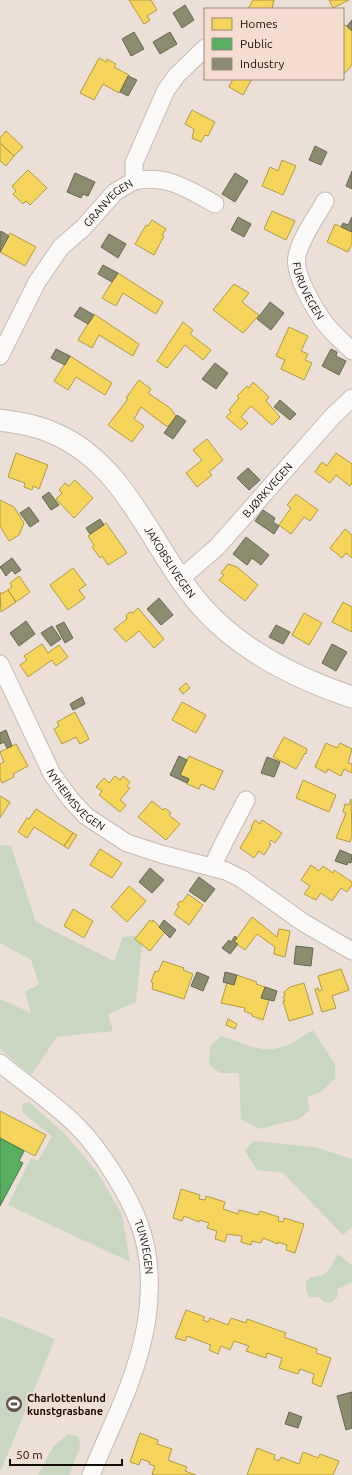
<svg xmlns="http://www.w3.org/2000/svg" width="352" height="1475" font-family="Ubuntu,sans-serif">
<style>
.green{fill:#c9d7c0}
.homes{fill:#f6d55c;stroke:#b29942}
.public{fill:#5aae61;stroke:#457d46}
.industry{fill:#8c8c6e;stroke:#68664f}
.lines{fill:none;stroke-linecap:round;stroke-linejoin:round}
.minor-casing{stroke:#c3bab3;stroke-width:19}
.tertiary-casing{stroke:#c3bab3;stroke-width:23}
.minor{stroke:#fcfaf9;stroke-width:17}
.tertiary{stroke:#fcfaf9;stroke-width:21}
.labels{text-anchor:middle;dominant-baseline:central;stroke-width:4;stroke-linejoin:round;paint-order:stroke}
.street-label{font-size:11px;fill:#130c07;stroke:#f4ddcf}
.poi-label{font-size:11px;font-weight:bold;fill:#130c07;stroke:#f4ddcf;text-anchor:start}
</style>
<rect width="100%" height="100%" fill="#ecdfd7"/>
<path class="green" d="M0 845 11 846 36 922 114 961 123 937 143 935 136 1002 108 1014 113 1031 57 1037 31 1075 0 1049V999L31 1013 25 991 39 985 31 960 0 943Z
M313 1030 335 1064V1078L321 1092 307 1097 310 1110 299 1119 259 1129 241 1119 239 1073H220L209 1065 210 1046 221 1036C237 1041 257 1051 273 1049 287 1048 301 1037 313 1030Z
M29 1102 64 1133 98 1173 122 1215 130 1262 8 1205 31 1158 38 1161 52 1136 23 1113 22 1104Z
M253 1141 315 1147 352 1159V1227L343 1235 283 1173 257 1170 245 1151Z
M338 1254 352 1265V1282L337 1289 338 1296 331 1303 324 1302 319 1297H309L306 1290V1282L311 1277C329 1276 329 1269 338 1254Z
M0 1316 55 1339 1 1470H0Z
M68 1434 79 1437 80 1448 69 1475H38L53 1447Z"/>
<path class="homes" d="M129 0H151L157 10 147 16 150 20 144 24Z
M253 0H274L272 9H248Z
M329 0H349L333 8Z
M345 25 352 31V65L343 75V26Z
M99 58 106 62 107 59 116 64 114 67 129 75 119 93 103 84 94 100 80 93Z
M233 79H252L243 95 229 87Z
M192 110 215 122 208 136 205 135 201 142 192 138 194 129 185 124Z
M6 131 23 147 14 156 0 143V138Z
M0 143 14 156 6 166 0 161Z
M282 160 296 166 283 195 262 186 270 167 278 171Z
M28 170 47 188 30 205 26 201 23 204 13 194 16 191 12 186Z
M272 211 295 221 286 240 264 229Z
M152 220 166 229 162 235 164 236 154 255 135 244 146 225 148 226Z
M335 224 352 232V244L348 252 327 242Z
M10 233 36 247 25 266 0 252Z
M118 273 163 302 156 314 123 293 116 306 102 298Z
M234 284 249 293 242 302 259 315 243 333 213 310Z
M94 314 139 344 133 356 99 335 92 348 78 340Z
M183 322 193 330 190 334 211 350 203 360 185 345 167 368 157 361Z
M289 327 308 336 301 351 308 354 305 360 312 363 304 380 281 369 285 360 276 356Z
M70 356 112 383 105 395 76 377 68 390 54 381Z
M139 380 151 389 148 393 170 408 176 416 169 426H166L141 407 134 419 144 426 132 442 108 425 128 399 126 398Z
M253 382 269 397 266 401 280 417 272 425 251 406 241 417 248 423 241 430 226 417 231 412 229 410 239 398 237 396 247 386 249 388Z
M207 439 223 460 209 472 212 475 197 487 186 473 202 460 193 450Z
M16 453 48 465 39 489 33 486 32 490 24 487 25 483 8 477Z
M336 453 352 464V483L350 486 336 475 330 483 315 472 322 462 327 466Z
M75 480 93 498 74 518 56 499 62 493 59 490 65 483 69 486Z
M296 494 318 510 310 521 304 517 291 534 279 525 291 508 287 505Z
M0 500 14 507 24 523 19 535 9 541 0 526Z
M106 523 127 553 108 565 102 556 100 558 92 547 94 545 88 536Z
M345 529 352 535V558L346 553 342 558 330 548Z
M228 564 237 567 258 585 245 601 219 580 224 575 221 573Z
M73 568 86 585 79 590 85 598 68 610 50 585Z
M19 576 30 592 16 602 8 590 12 587 10 583Z
M8 590 16 602 1 612 0 592 1 594Z
M343 602 352 607V632L332 622Z
M138 608 164 639 154 648 139 631 126 642 114 629 127 619 126 615 130 612 133 613Z
M304 613 322 623 309 645 292 635Z
M42 644 48 653 59 645 68 657 56 666 52 660 28 677 20 665 27 660 24 656Z
M186 683 190 688 183 694 179 689Z
M182 702 206 715 196 733 172 720Z
M75 712 89 739 80 744 76 737 62 744 54 729 59 726 57 722Z
M284 737 307 749 306 754 305 753 296 769 273 757Z
M326 743 337 748 340 743 352 749 348 763 352 764V773L344 769 341 776 328 769 326 773 315 767Z
M16 744 28 766 13 774 14 777 2 783 0 779V764L4 762 0 752Z
M189 756 223 771 214 790 201 784 199 789 187 784 189 779 180 775Z
M115 776 120 780 123 776 130 782 127 786 130 788 120 800 126 805 120 812 99 795 102 791 96 787 104 778 109 783Z
M303 780 336 795 329 812 296 798Z
M0 796 10 802 0 818Z
M351 799 352 835 350 842 336 838 346 813 343 812 345 804 349 805Z
M152 801 163 810 165 808 171 813 169 815 180 824 166 840 138 817Z
M36 809 73 833 64 846 34 827 27 838 18 832 27 818 29 819Z
M255 820 260 824 262 820 282 833 275 843 271 840 269 843 271 844 264 855 259 851 254 858 240 848 252 828 251 827Z
M73 833 77 835 68 849 64 846Z
M100 849 122 863 112 878 90 865Z
M311 865 319 871 323 866 333 873 334 870 352 882V885L347 892 341 888 332 901 321 893 316 900 304 894 310 886 301 880Z
M129 886 146 901 127 922 111 907Z
M188 894 203 905 189 925 174 914 179 906 177 905 180 901 182 902Z
M73 909 93 921 84 938 64 926Z
M252 917 277 937 279 929 290 931 285 957 274 954 275 947 257 934 245 950 234 942Z
M150 920 152 922 153 920 165 932 150 951 135 939Z
M163 961 184 968 183 970 193 974 184 999 152 989 153 983 151 982 155 971 158 972Z
M341 969 349 990 332 996 336 1008 322 1012 315 989 318 988 319 991 322 990 318 976Z
M237 975 257 982 256 984 265 987 261 998 269 1000 263 1020 252 1016V1014L244 1011 245 1008 221 1003 227 983 234 985Z
M304 983 313 1014 289 1021 283 1001H285L283 997 285 996 284 992 290 987Z
M228 1019 237 1024 235 1029 226 1025Z
M0 1111 46 1135 35 1156 0 1138Z
M181 1189 200 1195 199 1199 205 1200 206 1196 225 1202 223 1209 238 1214 239 1210 258 1215 260 1211 279 1217 278 1221 283 1222 284 1218 304 1224 295 1253 286 1250 287 1245 278 1242V1244L263 1238 261 1243 252 1241 251 1245 241 1242 242 1236 227 1234 225 1242 215 1239 217 1231 207 1228 209 1223 200 1220 199 1222 184 1216 182 1221 173 1218Z
M186 1310 205 1317 203 1320 208 1322 210 1318 228 1325 231 1318 246 1323 247 1319 286 1333 284 1337 317 1349 316 1353 331 1358 321 1387 312 1383 314 1374 300 1369 298 1374 279 1368 282 1358 267 1353 266 1358 246 1351 249 1346 234 1341 230 1350 221 1346 218 1354 209 1350 211 1345 187 1336 185 1341 175 1338Z
M140 1433 158 1440 157 1444 172 1449 168 1460 187 1467 185 1471 196 1475H155L152 1474 155 1466 149 1464 150 1462 141 1459 139 1465 130 1462Z
M257 1448 275 1455 274 1459 279 1461 281 1457 299 1464 303 1452 318 1458 320 1454 339 1461 333 1475H247Z"/>
<path class="public" d="M0 1138 24 1151 19 1161 23 1163 0 1206Z"/>
<path class="industry" d="M185 5 194 20 182 28 173 13Z
M352 20V31L347 26Z
M134 32 144 49 131 56 122 39Z
M170 32 177 44 160 54 153 42Z
M128 76 137 80 128 96 120 92Z
M315 146 327 152 321 165 309 160Z
M352 171V189L346 186Z
M75 173 95 182 88 196 83 194 81 198 67 192Z
M235 173 248 181 235 202 222 194Z
M238 217 251 224 244 237 231 230Z
M352 217V232L341 227 343 223 348 225Z
M1 231 9 236 0 252V233Z
M109 234 126 244 118 258 101 247Z
M103 265 118 273 112 282 98 274Z
M270 302 284 313 271 330 257 319Z
M80 307 94 315 88 324 74 316Z
M56 349 70 356 65 365 51 358Z
M331 349 337 352 336 356 346 361 339 375 322 366Z
M215 363 228 373 216 389 202 379Z
M280 400 296 414 290 420 274 407Z
M177 415 186 421 173 439 164 433Z
M248 468 260 480 249 490 237 478Z
M49 492 59 505 51 510 42 497Z
M29 507 39 521 30 527 20 513Z
M263 510 275 518 273 522 279 526 274 534 255 521Z
M100 519 104 525 90 534 86 528Z
M246 537 269 555 261 565 252 558 247 565 233 554Z
M12 558 21 570 15 574 12 570 6 576 0 567Z
M159 598 173 615 161 625 147 609Z
M26 621 35 634 19 646 10 633Z
M64 622 73 638 65 643 56 626Z
M276 625 290 632 283 644 269 637Z
M52 626 61 639 51 646 41 633Z
M332 644 347 652 336 671 322 663Z
M82 697 85 704 73 710 70 704Z
M6 730 12 746 7 748 4 742 0 744V733Z
M179 756 187 760 180 775 189 779 187 783 170 775Z
M267 757 280 762 274 777 261 773Z
M340 850 352 855 351 863 348 862 347 865 335 861Z
M150 868 164 880 152 893 139 882Z
M199 877 215 889 205 902 189 891Z
M164 920 176 930 170 938 159 927Z
M235 936 237 938 234 942 238 944 230 954 222 948 229 940 231 942Z
M296 946 313 948 311 966 294 964Z
M197 972 209 977 203 991 191 986Z
M225 972 237 975 234 985 223 982Z
M265 987 277 991 274 1001 261 998Z
M352 1392V1428L346 1430 337 1396Z
M289 1412 302 1417 298 1428 285 1424Z"/>
<g class="lines">
<g class="minor-casing">
<g id="minor">
<path d="M134 181C166 174 188 189 215 204"/>
<path id="s1" d="M325 201C316 218 301 237 297 256 293 274 314 308 324 322 332 333 343 342 352 351"/>
<path id="s2" d="M0 356 37 282 61 247 83 228 115 192 134 181V163L166 90 177 75 205 48"/>
<path id="s3" d="M180 579 217 547 332 417 352 398"/>
<path id="s4" d="M0 664 52 774 71 800 86 816 127 843 161 854 226 871 242 879 304 923 352 951"/>
<path d="M213 866C222 844 235 822 246 800"/>
<path id="s5" d="M0 1063C25 1084 54 1103 77 1126 101 1150 129 1195 140 1226 154 1265 151 1312 140 1351 129 1393 107 1435 91 1475"/>
</g>
</g>
<g class="tertiary-casing">
<g id="tertiary">
<path id="s6" d="M0 420C18 423 36 425 53 433 128 464 152 551 202 607 241 651 298 679 352 697"/>
</g>
</g>
<use href="#minor" class="minor"/>
<use href="#tertiary" class="tertiary"/>
</g>
<defs>
<g id="stadium-disc" transform="scale(0.9)"><circle r="9.5" fill="#5f5650" stroke="#f4ddcf"/><path d="M0-5a6.5 5 0 1 0 0 10a6.5 5 0 1 0 0-10ZM-3.5-1.8h7v3.6h-7Z" fill="#fff"/></g>
</defs>
<g fill-rule="evenodd">
<use href="#stadium-disc" x="14" y="1404"/>
</g>
<g class="labels">
<g class="street-label">
<text stroke="none"><textPath href="#s2" startOffset="190">GRANVEGEN</textPath></text>
<text stroke="none"><textPath href="#s1" startOffset="99">FURUVEGEN</textPath></text>
<text stroke="none"><textPath href="#s3" startOffset="125">BJØRKVEGEN</textPath></text>
<text stroke="none"><textPath href="#s6" startOffset="232">JAKOBSLIVEGEN</textPath></text>
<text stroke="none"><textPath href="#s4" startOffset="157">NYHEIMSVEGEN</textPath></text>
<text stroke="none"><textPath href="#s5" startOffset="240">TUNVEGEN</textPath></text>
</g>
<g class="poi-label">
<text x="27" y="1398">Charlottenlund<tspan x="27" dy="13">kunstgrasbane</tspan></text>
</g>
</g>
<rect x="204" y="8" width="140" height="72" fill="#f4ddcf" stroke="#9a897f"/>
<rect x="212" y="18" width="20" height="12" fill="#f6d55c" stroke="#9a897f"/>
<text x="240" y="28" font-size="12" fill="#130c07">Homes</text>
<rect x="212" y="38" width="20" height="12" fill="#5aae61" stroke="#9a897f"/>
<text x="240" y="48" font-size="12" fill="#130c07">Public</text>
<rect x="212" y="58" width="20" height="12" fill="#8c8c6e" stroke="#9a897f"/>
<text x="240" y="68" font-size="12" fill="#130c07">Industry</text>
<path d="M10 1459v6h112v-6" fill="none" stroke="#130c07" stroke-width="2"/>
<text x="16" y="1459" font-size="12" fill="#130c07" stroke="#f4ddcf" stroke-width="3" paint-order="stroke">50 m</text>
</svg>
